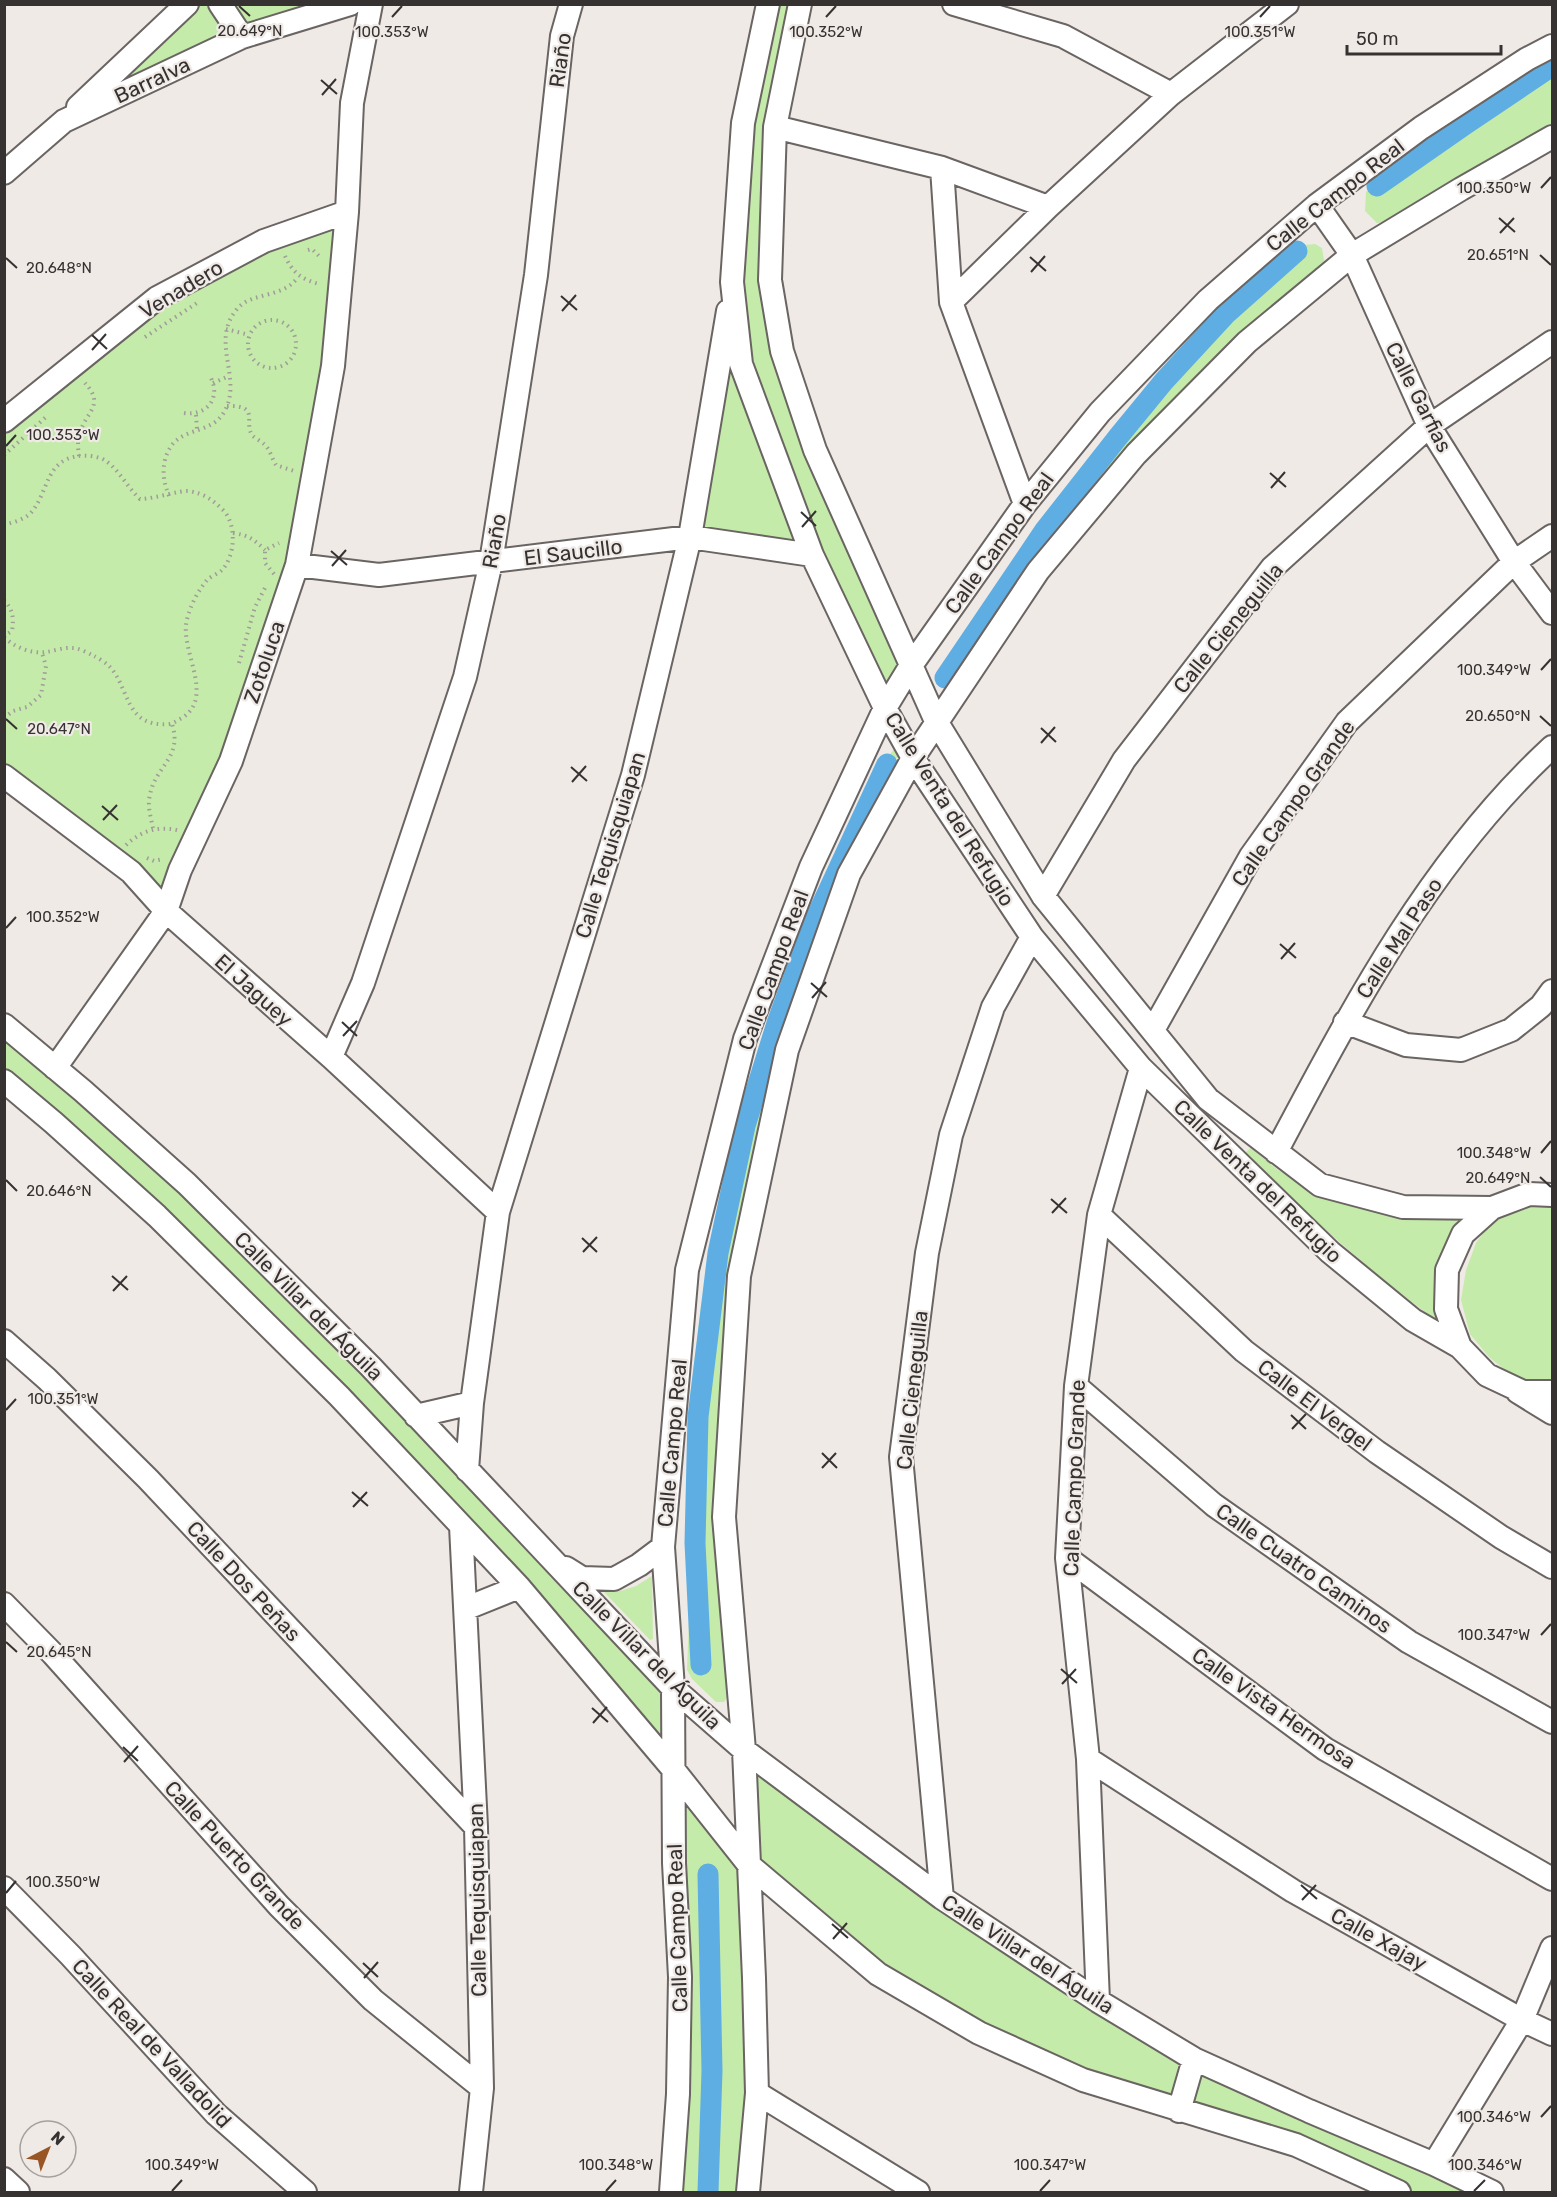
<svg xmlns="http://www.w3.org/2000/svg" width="1557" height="2197" font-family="Rubik,sans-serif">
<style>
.green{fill:#c4eba9}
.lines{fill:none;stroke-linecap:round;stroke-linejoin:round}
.canal{stroke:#5faee3;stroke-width:21}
.minor-casing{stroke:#6a6462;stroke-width:26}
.path{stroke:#a19c9a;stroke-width:4;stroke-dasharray:1.5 4.5;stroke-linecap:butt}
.minor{stroke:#fff;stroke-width:22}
.ticks{fill:none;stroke:#353231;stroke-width:2}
.labels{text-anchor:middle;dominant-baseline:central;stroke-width:4.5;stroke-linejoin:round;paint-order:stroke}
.street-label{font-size:21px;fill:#353231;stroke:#f0eae7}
.ticks-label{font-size:15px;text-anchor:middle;fill:#353231;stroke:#f0eae7;stroke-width:4.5;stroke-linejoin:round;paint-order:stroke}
</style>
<rect width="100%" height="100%" fill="#f0eae7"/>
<path class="green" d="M187 5H350L64 121Z
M768 5H800L775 127 782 351 910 667 885 708 812 555 690 537Z
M1552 63V128L1396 221 1377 223 1365 211 1366 192 1380 179 1414 154Z
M347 212 297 565 166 911 5 776 4 421 157 298Z
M1315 244 1322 248 1325 266 1203 373 949 687 942 685 941 673C1034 536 1124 397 1249 287 1258 279 1288 248 1297 246 1303 244 1310 245 1315 244Z
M894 749 900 751 845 868 732 1298 730 1693 724 1702H716L692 1679 687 1670 689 1619 690 1397 701 1307 739 1133 801 950 869 791 884 763Z
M4 1025 83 1091 673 1688V1769L749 1864 744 1750 1098 2001 1492 2192H1399L1083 2080 878 1974 750 1865 748 2192H671L673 1769 519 1587 5 1081Z
M1251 1148 1278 1170 1337 1199 1467 1219 1446 1327C1373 1276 1308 1214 1243 1154Z
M1529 1203H1552V1385L1514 1377 1489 1357 1470 1334 1461 1300 1466 1270 1476 1243 1483 1233 1501 1215Z
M652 1576 653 1639 650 1640 604 1592 620 1591 636 1586Z"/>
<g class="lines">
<path class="canal" d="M1377 186 1466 124 1552 66
M945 678 1045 530 1118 437 1164 381 1225 315 1297 251
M701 1665 695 1543 698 1417 718 1253 745 1126 777 1023 814 922 887 764
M708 2192 712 2071 708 1874"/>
<g class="minor-casing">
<path id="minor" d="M220 4 242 37
M768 4 743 123 732 282 741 364 812 555 885 708 913 758 1032 937 1141 1068 1330 1252 1413 1320 1460 1347
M800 4 775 127 770 280 782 351 815 450 936 721 1043 896 1208 1099 1320 1185 1403 1207 1492 1208
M954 4 1063 36 1171 94
M78 107 187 4
M775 127 942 168 1048 207
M942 168 951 302 1025 504
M4 173 64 121 242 37 350 4
M1317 205 1352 255 1429 426 1514 562 1552 613
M951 302 1048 207 1171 94 1287 4
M4 421 157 298 264 241 347 212
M297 565 379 575 690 537 812 555
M4 776 131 872 166 911 331 1057 498 1212
M1043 896 1124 760 1272 568 1429 426 1552 342
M1345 1022 1406 1045 1461 1050 1511 1030 1541 1006 1552 991
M4 1025 83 1091 187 1184 370 1366 673 1688 744 1750 942 1898 1098 2001 1194 2059 1309 2111 1434 2164 1492 2192
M1153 1030 1251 856 1347 722 1514 562 1552 536
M331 1057 363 983 465 677 491 562 536 275 562 36 571 4
M55 1068 166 911 180 870 231 761 297 565 333 366 347 212 352 103 371 4
M4 1081 54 1123 157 1216 339 1396 519 1587 673 1769 749 1865 878 1974 979 2033 1083 2080 1296 2145 1399 2192
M1276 1152C1353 1007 1430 860 1552 747
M1552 1195 1529 1194 1492 1208 1463 1234 1447 1270 1446 1309 1460 1347 1487 1375 1523 1392H1552
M1099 1215 1244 1351 1377 1452 1501 1537 1552 1567
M4 1341 47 1379 148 1479 476 1827
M1076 1386 1214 1505 1409 1642 1552 1722
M1518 1392 1552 1413
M416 1416 472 1403
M467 1470 472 1403 498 1212 633 775 690 537 728 311
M461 1526 476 1827 482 2088 471 2192
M1067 1558 1325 1749 1552 1879
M566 1568 582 1578 614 1579 639 1565 663 1547
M4 1604 53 1654 279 1906 373 2000 482 2088
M467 1608 519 1587
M1088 1759 1293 1891 1522 2020 1552 2034
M4 1888 70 1955 216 2114 305 2192
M942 1898 901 1457 927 1253 951 1135 993 1007 1032 937
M1098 2001 1088 1759 1067 1558 1076 1386 1099 1215 1141 1068
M757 2093 918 2192
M1179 2111 1194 2059
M1434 2164 1522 2020 1552 1948
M4 2179 18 2192
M671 2192 678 2094 680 1977 674 1863 673 1688 663 1547 687 1270 745 1039 811 867 885 708 910 667 1025 504 1100 412 1208 300 1317 205 1421 128 1527 59 1552 46
M748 2192 757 2093 754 1978 744 1750 724 1517 739 1276 787 1050 849 874 913 758 1038 571 1136 454 1247 342 1352 255 1461 189 1552 137"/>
</g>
<path class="path" d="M308 250 312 249 321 258
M285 256C293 273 301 279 319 284
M248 344a24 24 0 1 1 48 0a24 24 0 1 1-48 0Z
M226 329 249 335
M145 337 197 303
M213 383 229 376
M227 406C262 405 242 423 253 436 256 439 261 441 264 444 270 449 272 459 276 465L294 471
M184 413C206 416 221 399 211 378
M196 415 197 430
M4 455 46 417
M79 456C78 448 77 440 80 432 87 411 105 405 85 383
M169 496C164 483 162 473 165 460 175 421 214 440 227 406 240 374 210 339 238 308 252 292 284 298 298 277
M4 525C14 522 27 519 33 510 49 489 46 461 78 456 86 455 99 456 106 461 120 471 127 487 140 499 154 499 180 490 189 491 205 494 213 500 224 511 237 526 235 556 222 570 218 574 211 576 207 580 197 592 188 610 186 625 183 655 214 698 182 718 178 720 174 723 169 724 124 728 130 687 109 666 105 662 98 658 94 656 88 653 79 648 73 648 64 647 54 651 46 652 31 654 14 647 4 637
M233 533C248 535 255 540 265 550
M274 574 265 563V550L279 543
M4 600C13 610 14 618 12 631L4 636
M239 663 255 607 265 588
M4 718 13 711 27 707 41 695 46 666 42 653
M153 828C151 818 147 806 150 795 155 766 183 758 172 724
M126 845C141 831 157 826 177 830
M147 858 154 861 163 859"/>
<use href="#minor" class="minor"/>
</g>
<path class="ticks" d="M239 6 250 16M392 17 402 6M826 17 836 6M1260 17 1270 6M321 80 337 94M322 95 336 79M1541 188 1551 177M1499 218 1515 232M1500 233 1514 218M1540 255 1551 265M1030 257 1046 271M6 258 17 268M1031 272 1045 256M561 296 577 310M562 311 576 295M92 335 107 349M92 350 106 334M6 446 16 435M1270 473 1286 487M1271 488 1285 472M801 512 816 526M802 527 816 511M331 551 347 565M332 566 346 550M1541 670 1551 659M1540 716 1551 726M6 719 17 729M1041 728 1056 742M1041 743 1055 727M571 767 587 781M572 782 586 766M102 806 118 820M103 820 117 805M6 928 16 917M1280 944 1296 958M1281 959 1295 943M811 983 827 997M812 998 826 982M342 1022 357 1036M343 1036 357 1021M1541 1153 1551 1141M1540 1177 1551 1187M6 1180 17 1191M1051 1199 1067 1213M1052 1213 1066 1198M582 1238 597 1252M583 1252 597 1237M112 1276 128 1290M113 1291 127 1276M6 1410 16 1399M1291 1415 1306 1429M1292 1429 1306 1414M822 1453 837 1468M822 1468 836 1453M352 1492 368 1506M353 1507 367 1492M1541 1635 1551 1624M6 1642 17 1652M1061 1669 1077 1683M1062 1684 1076 1669M592 1708 608 1722M593 1723 607 1707M123 1747 138 1761M124 1762 138 1746M1301 1885 1317 1899M6 1893 16 1881M1302 1900 1316 1885M832 1924 848 1938M833 1939 847 1923M363 1963 378 1977M364 1978 378 1962M1541 2117 1551 2106M172 2191 182 2180M606 2191 616 2180M1040 2191 1050 2180M1474 2191 1485 2180"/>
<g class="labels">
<g class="street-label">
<text transform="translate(560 60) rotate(-82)">Riaño</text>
<text transform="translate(152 80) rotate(-25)">Barralva</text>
<text transform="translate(1335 195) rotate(-38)">Calle Campo Real</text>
<text transform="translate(181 289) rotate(-31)">Venadero</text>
<text transform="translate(1419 397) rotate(63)">Calle Garfias</text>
<text transform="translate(494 541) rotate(-80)">Riaño</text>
<text transform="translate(999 543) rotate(-54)">Calle Campo Real</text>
<text transform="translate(573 552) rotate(-7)">El Saucillo</text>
<text transform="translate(1228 628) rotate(-51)">Calle Cieneguilla</text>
<text transform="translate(264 662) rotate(-71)">Zotoluca</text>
<text transform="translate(1293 803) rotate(-55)">Calle Campo Grande</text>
<text transform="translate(950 809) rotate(58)">Calle Venta del Refugio</text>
<text transform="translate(610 845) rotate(-73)">Calle Tequisquiapan</text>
<text transform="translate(1399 938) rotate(-57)">Calle Mal Paso</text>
<text transform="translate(773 970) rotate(-70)">Calle Campo Real</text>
<text transform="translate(254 990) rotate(42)">El Jaguey</text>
<text transform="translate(1258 1181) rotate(44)">Calle Venta del Refugio</text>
<text transform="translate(309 1306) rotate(45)">Calle Villar del Águila</text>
<text transform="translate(912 1390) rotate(-84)">Calle Cieneguilla</text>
<text transform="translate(1315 1405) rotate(37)">Calle El Vergel</text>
<text transform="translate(672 1443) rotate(-85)">Calle Campo Real</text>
<text transform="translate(1074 1478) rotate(-88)">Calle Campo Grande</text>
<text transform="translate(1304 1568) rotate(35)">Calle Cuatro Caminos</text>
<text transform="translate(244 1581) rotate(47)">Calle Dos Peñas</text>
<text transform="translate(647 1655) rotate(45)">Calle Villar del Águila</text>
<text transform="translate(1274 1708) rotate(35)">Calle Vista Hermosa</text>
<text transform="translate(235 1855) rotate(47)">Calle Puerto Grande</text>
<text transform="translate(477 1900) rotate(-91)">Calle Tequisquiapan</text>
<text transform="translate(677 1928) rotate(-92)">Calle Campo Real</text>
<text transform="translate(1379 1939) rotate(29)">Calle Xajay</text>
<text transform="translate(1028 1954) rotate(33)">Calle Villar del Águila</text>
<text transform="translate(152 2043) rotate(47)">Calle Real de Valladolid</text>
</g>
</g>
<g class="ticks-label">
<text x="250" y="36">20.649°N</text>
<text x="392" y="37">100.353°W</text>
<text x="826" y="37">100.352°W</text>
<text x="1260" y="37">100.351°W</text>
<text x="1494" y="193">100.350°W</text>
<text x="1498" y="260">20.651°N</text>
<text x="59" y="273">20.648°N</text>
<text x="63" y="440">100.353°W</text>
<text x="1494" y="675">100.349°W</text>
<text x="1498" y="721">20.650°N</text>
<text x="59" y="734">20.647°N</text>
<text x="63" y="922">100.352°W</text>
<text x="1494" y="1158">100.348°W</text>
<text x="1498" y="1183">20.649°N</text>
<text x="59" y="1196">20.646°N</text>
<text x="63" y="1404">100.351°W</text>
<text x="1494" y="1640">100.347°W</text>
<text x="59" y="1657">20.645°N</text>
<text x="63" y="1887">100.350°W</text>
<text x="1494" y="2122">100.346°W</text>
<text x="182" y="2170">100.349°W</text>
<text x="616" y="2170">100.348°W</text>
<text x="1050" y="2170">100.347°W</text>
<text x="1485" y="2170">100.346°W</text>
</g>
<rect width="1557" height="2197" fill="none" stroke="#353231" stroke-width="12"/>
<g transform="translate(48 2149) rotate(42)"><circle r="28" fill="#f0eae7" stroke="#a5a09e" stroke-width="1.5"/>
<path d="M0-4.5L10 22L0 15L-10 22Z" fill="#995625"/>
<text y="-9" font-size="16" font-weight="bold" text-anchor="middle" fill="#353231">N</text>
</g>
<path d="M1347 45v9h154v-9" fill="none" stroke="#353231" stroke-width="3"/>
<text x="1356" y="45" font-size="18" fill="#353231" stroke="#f0eae7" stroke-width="4.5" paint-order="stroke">50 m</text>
</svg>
